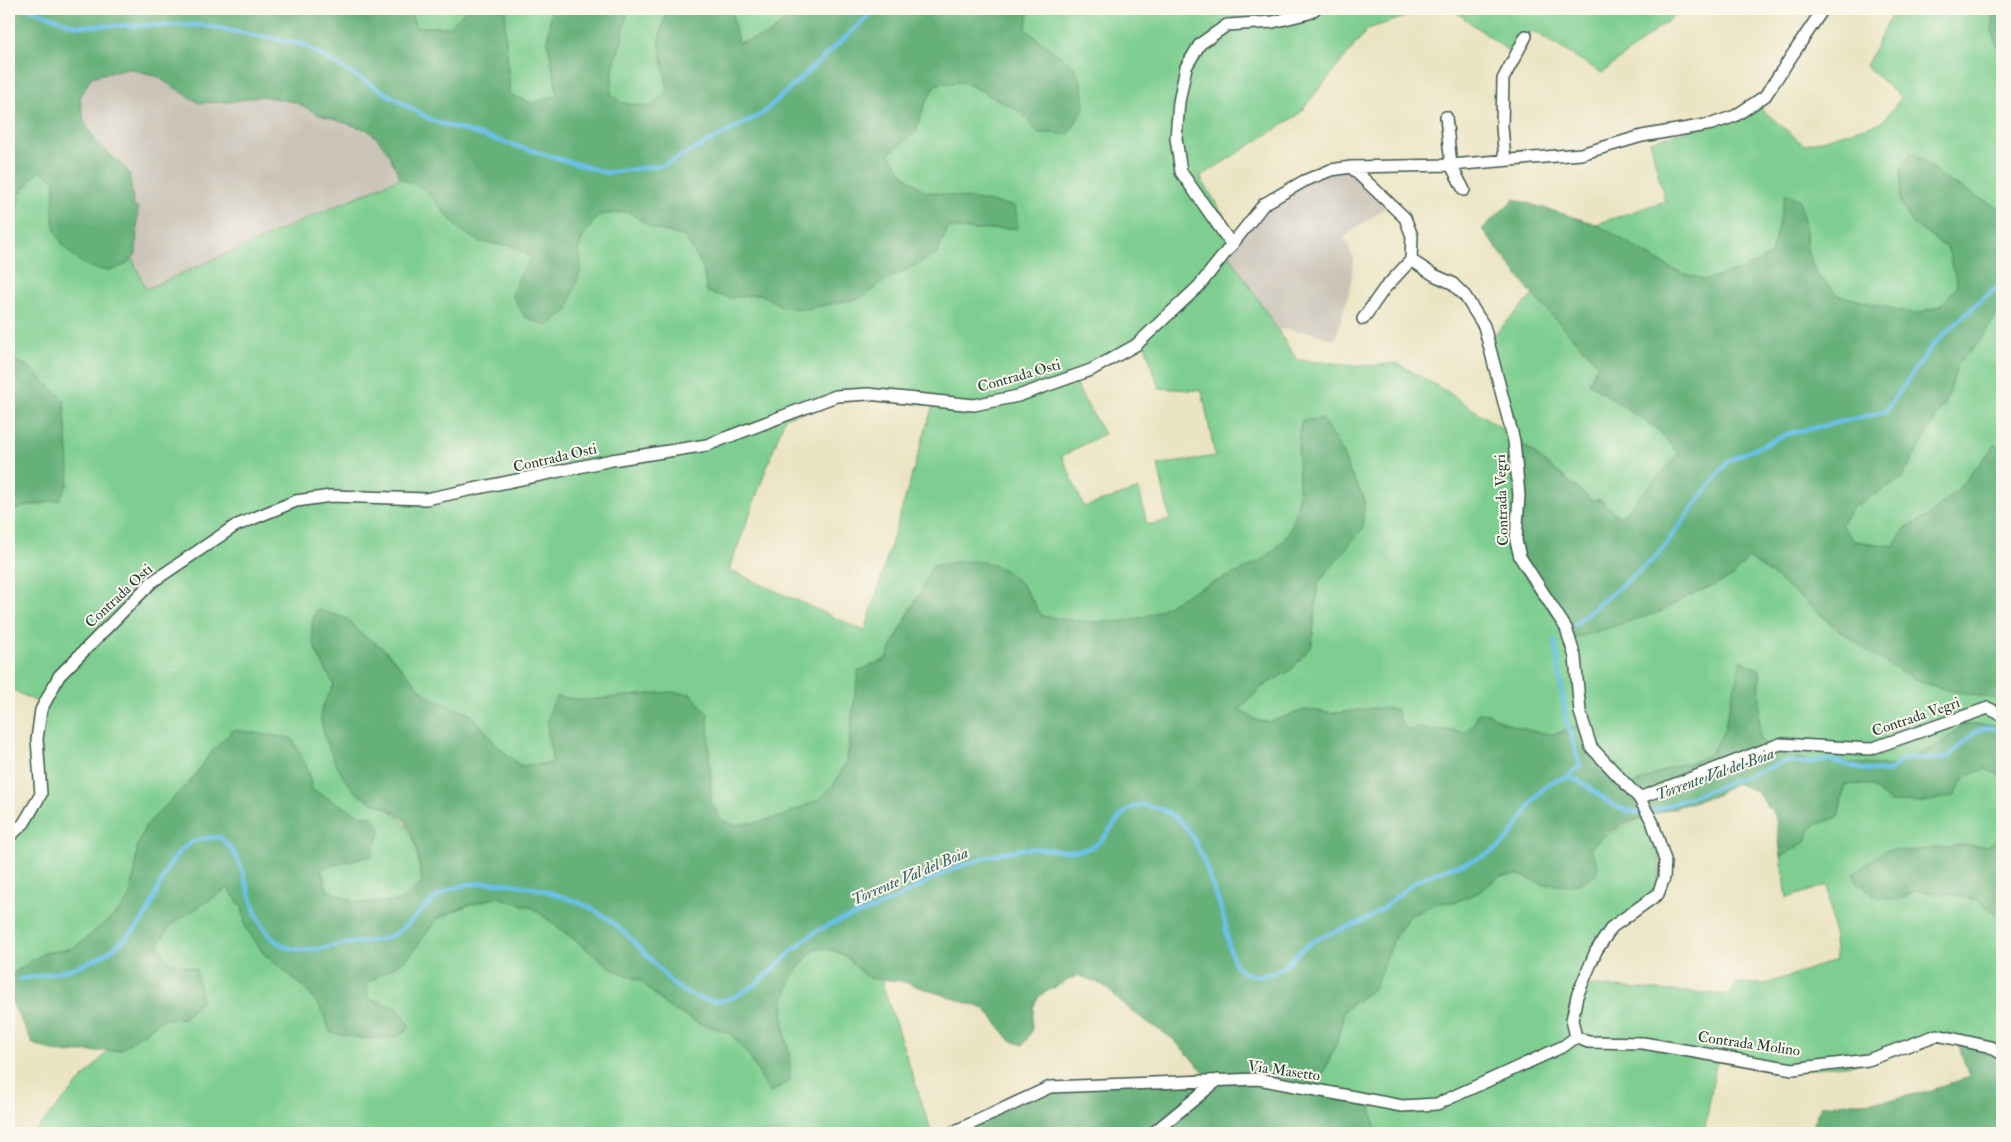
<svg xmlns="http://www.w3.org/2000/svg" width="2011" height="1142" font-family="'IM FELL Double Pica',serif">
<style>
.industrial{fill:#c9c3b8}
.green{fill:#7dce90;stroke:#4e8662;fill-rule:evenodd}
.forest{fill:#66b17a;stroke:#427757}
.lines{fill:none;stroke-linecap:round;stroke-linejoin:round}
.stream{stroke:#6bc1e8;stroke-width:4.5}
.street-casing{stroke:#3e5649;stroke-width:14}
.street{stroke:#fff;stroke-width:11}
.labels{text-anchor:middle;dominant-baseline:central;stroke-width:4;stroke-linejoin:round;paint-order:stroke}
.street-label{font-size:15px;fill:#1f3d34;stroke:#fbf7ec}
.water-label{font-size:16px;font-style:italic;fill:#325e61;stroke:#fbf7ec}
</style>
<rect width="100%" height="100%" fill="#fbf7ec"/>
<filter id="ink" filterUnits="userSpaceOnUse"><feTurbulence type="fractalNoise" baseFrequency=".02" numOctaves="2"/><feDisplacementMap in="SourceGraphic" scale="10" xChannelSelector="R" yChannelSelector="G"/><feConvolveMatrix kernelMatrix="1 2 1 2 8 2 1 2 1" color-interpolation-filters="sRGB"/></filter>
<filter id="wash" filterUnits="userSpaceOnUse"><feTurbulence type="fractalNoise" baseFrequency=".0096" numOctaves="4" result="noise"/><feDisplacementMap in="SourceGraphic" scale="20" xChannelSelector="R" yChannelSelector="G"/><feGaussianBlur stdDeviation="1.12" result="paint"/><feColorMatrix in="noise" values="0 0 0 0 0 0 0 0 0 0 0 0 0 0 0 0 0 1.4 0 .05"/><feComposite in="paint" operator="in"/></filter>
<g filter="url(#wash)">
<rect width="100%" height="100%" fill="#ebe4c3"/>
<path class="industrial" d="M128 68 156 76 199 103 230 102 262 96 295 102 320 115 350 123 376 137 377 140 388 152 400 178 146 289 132 258 136 253 138 207H134L129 172 94 139 84 122 80 99 90 77Z
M1358 163 1389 205 1344 237 1354 259 1350 289 1335 340 1310 332 1277 329 1227 251 1270 203 1323 171Z"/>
<path class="green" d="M408 9H467L450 27H416Z
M506 9H551L548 44 558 95 532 103 510 95 505 30Z
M628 9H667L659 41 668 91 650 107 622 103 611 95 613 67 621 43Z
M734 9H797L769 35 738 43 733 18Z
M1030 9H1429L1368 29 1298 115 1200 177 1237 237 1227 251 1297 360 1369 366 1397 363 1446 391 1513 436 1486 343 1533 295 1598 364 1589 383 1660 431 1679 454 1621 518 1599 499 1593 501 1514 437 1615 625 1662 611 1686 597 1732 577 1748 558 1789 586 1836 629 1929 685 2002 700V727L2000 725H1962L1939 745 1895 766 1810 761 1779 753 1759 739 1760 670 1731 696 1724 731 1712 752 1697 761 1671 767 1624 789 1594 760 1577 726C1570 728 1561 733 1554 734 1532 734 1508 725 1489 714L1465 732 1420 728 1408 730 1400 721 1396 709 1373 708 1338 713 1304 710 1269 722 1258 721 1239 709 1262 687 1292 669 1312 645 1318 583 1363 527 1364 498 1350 473 1341 450 1322 419 1302 420C1292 453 1306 493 1292 525 1276 564 1229 575 1194 591 1177 600 1159 613 1140 618 1110 626 1072 621 1042 616L1021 583 931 567 923 590 912 606 886 659 855 692 847 761 833 786 820 799 780 817 759 822 733 825 721 820 711 801V774L708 753 691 694 671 692 586 700 557 697 548 736 553 763 521 766 498 747 473 716 427 696 383 648 361 634 348 620 314 648 334 685 321 712 358 794C410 816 414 828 422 883L400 901 357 903 327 890 321 868 372 856V816H361L312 790 308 769 212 751 190 782 146 825 137 848 135 873 129 899 116 914 74 948 44 953 9 976V835L40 804 36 741 45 706 9 688V513L25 506 45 504 68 484V451L64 400 29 367 9 358V276L12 272 18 196 40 170 55 181 54 205 122 267 132 258 146 289 400 178 425 189 479 242 511 246 532 257 520 275 573 288 581 268 579 246 585 233 599 215 628 211 653 228 685 237 702 265 707 292 731 298 761 294 783 307 806 309 861 298 884 281 937 254 948 227 976 230 1018 228 953 197 924 191 904 175 889 153 915 133 924 106 936 84 964 82 1018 110 1039 133 1025 29ZM1145 345 1159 388 1202 391 1215 456 1158 465 1170 520 1147 525 1139 489 1084 507 1062 456 1104 434 1073 380ZM866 398 933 405 865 631 729 570 785 418 827 403Z
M1452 9H1683L1602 73 1533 31 1510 52Z
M1885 9H1994L1992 30 2002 58V210L1943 178 1927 163 1913 224 1948 249 1958 285 1941 306 1914 314 1837 295 1815 271 1806 247V231L1787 193 1771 255C1752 265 1728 280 1706 280 1683 280 1618 237 1596 224L1665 201 1650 141 1735 117 1759 107 1804 145 1882 122 1901 98 1866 66 1892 14Z
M2002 307V446L1995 445 1959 488 1930 515 1905 529 1893 546 1854 541 1841 525 1853 507 1902 478 1949 394 1958 362 1977 345Z
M1985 769 2002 776V837L1987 846 1963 845 1909 851 1886 850 1853 874 1898 900 1914 891 1950 894 1977 900 2002 917V1055L1957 1040 1921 1042 1857 1064 1782 1071 1717 1060 1704 1133H1376L1371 1107 1314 1094 1337 1042 1344 1010 1374 988 1395 937 1409 916 1438 903 1455 902 1479 892 1500 876 1520 875 1542 884 1598 866 1590 848C1610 831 1622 824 1647 817L1662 841 1656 898 1617 924 1583 985 1730 995 1736 983 1766 984 1836 960 1828 885 1787 898 1781 857 1805 842 1813 826 1838 817 1845 784 1870 785 1890 802 1954 796 1966 776Z
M228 888 242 907 246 928 264 954 308 990 322 1011 331 1033 397 1037 410 1027 398 1008 368 999 367 983 409 957 437 919 466 906 498 897 533 908 614 970 641 981 667 1006 698 1023 730 1033 746 1051 770 1092 791 1060C779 1013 778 983 816 948L832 950 844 955 868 977 881 980 932 1133H33L107 1052 120 1050 163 1019 184 1018 196 969 169 962 158 944 172 924Z"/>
<path class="forest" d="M9 9H408L416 27H449L467 9H506L505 30 510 95 532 103 558 95 548 44 551 9H628L621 43 613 67 611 94 622 103 650 107 668 91 659 41 667 9H734L733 18 738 43 769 35 797 9H1030L1025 29 1074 67 1082 83 1084 108 1069 134 1039 133 1018 110 964 82 936 84 924 106 915 133 889 153 904 175 924 191 1015 206 1018 228 976 230 948 227 937 254 884 281 861 298 806 309 783 307 761 294 731 298 707 292 702 265 685 237 653 228 628 212 599 215 585 233 579 246 581 268 567 311 547 326 525 317 512 295 520 275 532 257 511 246 479 242 458 228 425 189 400 178 388 152 376 137 367 130 320 115 295 102 262 96 230 102 199 103 156 76 128 68 91 77 80 98 84 122 94 139 129 172 134 207H138L136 254C110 287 70 264 56 232 50 218 54 196 55 181L40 170 18 196 12 272 9 276Z
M1994 9H2002V58L1992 30Z
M1911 152 1927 163 1943 178 2002 210V307L1977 345 1958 362 1949 394 1902 478 1853 507 1841 525 1854 541 1893 546 1905 529 1930 515 1959 488 1995 445 2002 446V700C1978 695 1951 693 1928 684 1859 658 1809 598 1749 558L1732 577 1686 597 1662 611 1570 640 1519 566 1514 437 1592 501 1599 499 1620 517 1679 454 1660 431 1589 383 1598 364 1533 295 1482 229 1514 199 1596 224 1674 270 1705 280 1744 269 1771 255 1786 193 1799 199 1806 231V247L1815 271 1837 295 1914 314 1941 306 1958 285 1948 249 1913 224 1900 203 1901 169Z
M9 358 29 367 64 400 69 469 68 484 59 500 25 506 9 513Z
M1322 419 1341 450 1350 473 1364 498 1363 528 1318 583 1312 645 1292 669 1262 687 1239 709 1258 721 1269 722 1305 710 1338 713 1373 708 1396 709 1400 721 1408 730 1420 728 1465 732 1474 724 1478 713 1489 714 1500 721 1534 732 1556 734 1577 726 1594 760 1625 789 1671 767 1697 761 1712 752 1724 731 1741 660 1760 670 1759 739 1779 753 1810 761 1895 766 1939 745 1962 725H2000L2002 727V776L1985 769 1966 776 1954 796 1920 803 1890 802 1870 785 1845 784 1838 817 1813 826 1805 842 1781 857 1776 818 1756 791 1736 783 1716 795 1624 823 1608 832 1590 848 1598 866 1595 876 1569 886 1542 884 1520 875 1500 876 1479 892 1455 902 1438 903 1409 916 1395 937 1374 988 1344 1010 1337 1042 1314 1094 1371 1107 1376 1133H944L974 1123 1050 1089 1093 1082 1206 1074 1173 1039 1134 1013 1103 985 1078 975 1040 995 1034 1005 1031 1032 1023 1045 1010 1040 985 1009 901 981 868 978 844 955 832 950 816 948C793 970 778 998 784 1031 787 1051 791 1059 790 1081L770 1093 746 1051 730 1033 698 1023 667 1006 641 981 614 970 533 908 498 897 466 906 437 919 409 957 367 983 368 999 398 1008 410 1027 397 1037 365 1039 331 1033 322 1011 308 990 264 954 246 928 242 907 228 888 172 924 158 944 169 962 196 969 202 1001 184 1018 163 1019 120 1050 59 1053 33 1044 13 1005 9 976 44 953 74 948 116 914 129 899 135 873 137 848 146 825 190 782 212 751 233 730 292 738 308 769 312 790 361 816H372L381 829 372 856 321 868 327 890 357 903 400 901 422 883C420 866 416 834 405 821 390 805 374 805 359 795 342 783 319 734 321 713 322 704 330 693 334 685 321 661 303 635 317 609L348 619 361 634 383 648 427 696 473 716 498 747 521 766 553 763C548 736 542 722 557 697L586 700 671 692 691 694 708 714 711 801 721 820 733 825 759 822 780 817 820 799 833 786 847 761 858 671 886 659C900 627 920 599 931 567 965 558 995 556 1021 584 1029 593 1035 606 1042 616 1072 621 1110 626 1140 618 1159 613 1177 600 1194 591 1229 575 1275 564 1292 525 1306 494 1293 452 1302 420Z
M2002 837V917L1977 900 1950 894 1914 891 1898 900 1878 897 1858 883 1853 874 1886 850 1909 851 1963 845 1987 846Z
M1957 1040 2002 1055V1133H1814L1813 1125 1822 1105 1888 1100 1932 1090 1969 1077Z"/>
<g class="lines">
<path class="stream" d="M30 9 76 26 200 25 302 44 433 121 607 173 664 165 762 114 876 9
M1574 625 1657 556 1728 461 1787 434 1885 412 1932 346 1982 299 2002 284
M1555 641 1566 719 1580 765 1567 778
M20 979C55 974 93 967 120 943 129 936 140 925 146 915 160 891 167 851 197 840 204 838 213 838 220 837 253 864 244 913 273 939 296 959 325 946 351 943 367 941 381 942 395 934 415 922 428 898 451 889 490 875 538 887 575 901 606 912 630 937 652 961 660 969 668 981 677 987 691 997 711 1004 728 999 763 987 785 953 814 933 837 918 865 914 889 902 911 892 931 878 953 869 975 861 1000 852 1023 849 1046 846 1073 857 1094 846 1112 836 1117 809 1140 805 1142 804 1146 806 1148 806 1188 811 1201 851 1212 884 1216 896 1221 907 1224 919 1228 934 1228 958 1240 970 1247 976 1256 976 1265 975 1285 972 1293 954 1309 944 1326 932 1348 929 1367 919 1385 909 1399 892 1417 881 1445 865 1483 864 1507 840 1524 822 1533 787 1559 779 1581 773 1596 796 1613 805 1624 812 1636 813 1648 813L1787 761 1801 763 1830 760 1861 769 1888 772C1893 768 1898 763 1904 760 1915 754 1933 763 1946 757 1968 746 1972 720 2002 730"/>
</g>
</g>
<g filter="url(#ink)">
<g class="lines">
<g class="street-casing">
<path id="street" d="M1446 117 1451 165 1464 190
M1505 160 1502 127 1503 79 1526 36
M1351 167 1405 218 1412 236 1411 260 1434 275 1452 283 1465 296 1484 326 1514 441 1519 495 1516 541 1520 557 1566 628 1575 657 1580 712 1591 747 1639 798 1652 821 1665 860 1664 878 1658 894 1612 927 1596 951 1577 996 1572 1020 1576 1037
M1232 245 1181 172 1176 138 1179 102 1186 67 1200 44 1227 25 1273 22 1309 13 1315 9
M1363 319 1384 289 1411 260
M1639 798 1780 744 1870 749 1988 708 2002 715
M9 837 24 823 41 794 37 739 41 710 59 676 152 582 235 526 296 501 331 496 426 499 612 460 707 445 836 396 868 394 974 405 1018 396 1091 370 1136 345 1199 286 1264 204 1304 181 1331 170 1351 167 1451 165 1581 154 1642 136 1712 124 1735 116 1765 96 1823 9
M1576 1037 1588 1042 1643 1043 1793 1069 1868 1060 1937 1035 1991 1047 2002 1054
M951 1133 1050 1087 1258 1079 1402 1106 1437 1104 1564 1046 1576 1037
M1153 1133 1218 1080"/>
</g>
<use href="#street" class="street"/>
</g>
</g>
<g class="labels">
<g class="street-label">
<text transform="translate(1019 376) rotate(-16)">Contrada Osti</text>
<text transform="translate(555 458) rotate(-13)">Contrada Osti</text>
<text transform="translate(1502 500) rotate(-92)">Contrada Vegri</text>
<text transform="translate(119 596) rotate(-43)">Contrada Osti</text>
<text transform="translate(1916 717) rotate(-19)">Contrada Vegri</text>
<text transform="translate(1749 1044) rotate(8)">Contrada Molino</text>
<text transform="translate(1284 1071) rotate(8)">Via Masetto</text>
</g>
<g class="water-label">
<text transform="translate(1715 774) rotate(-20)">Torrente Val del Boia</text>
<text transform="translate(910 876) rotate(-23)">Torrente Val del Boia</text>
</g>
</g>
<rect width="2011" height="1142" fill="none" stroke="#fbf7ec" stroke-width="30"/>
</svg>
